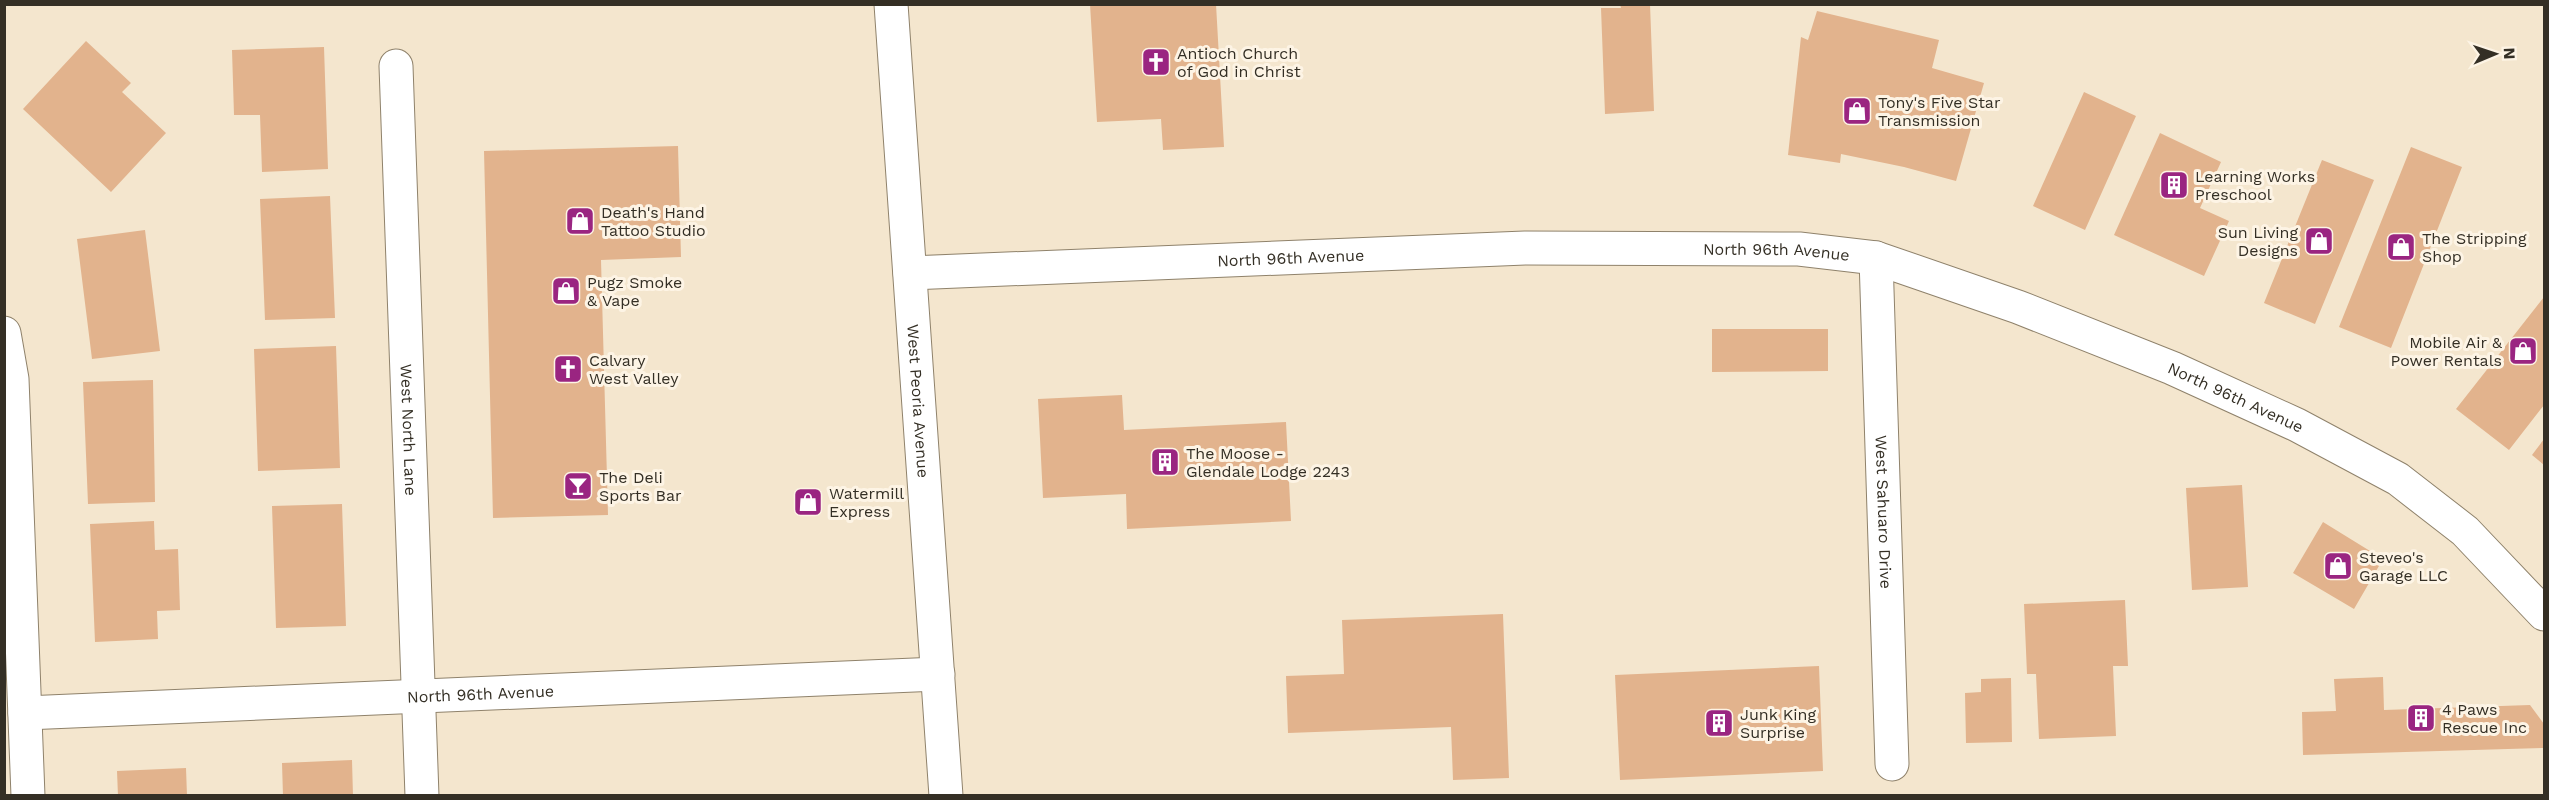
<svg xmlns="http://www.w3.org/2000/svg" width="2549" height="800" font-family="'Work Sans',sans-serif">
<style>
.building{fill:#e2b38d}
.lines{fill:none;stroke-linecap:round;stroke-linejoin:round}
.street-casing{stroke:#8f826b;stroke-width:35}
.secondary-casing{stroke:#8f826b;stroke-width:35}
.street{stroke:#fff;stroke-width:33}
.secondary{stroke:#fff;stroke-width:33}
.labels{text-anchor:middle;dominant-baseline:central;stroke-width:6;stroke-linejoin:round;paint-order:stroke}
.poi-label{font-size:16px;fill:#342f25;stroke:#fdf4e5;text-anchor:start}
.street-label{font-size:16px;fill:#342f25;stroke:#fdf4e5}
</style>
<rect width="100%" height="100%" fill="#f4e6ce"/>
<path class="building" d="M1090 4H1216L1224 147 1163 150 1161 119 1097 122Z
M1620 4H1650L1654 111 1605 114 1601 8H1621Z
M1817 11 1939 40 1932 68 1984 83 1956 181 1904 167 1841 154 1840 163 1788 155 1801 37 1808 40Z
M86 41 131 83 122 92 166 133 111 192 23 109Z
M324 47 328 169 262 172 260 115H234L232 50Z
M2084 92 2136 116 2085 230 2033 206Z
M2160 133 2221 162 2200 208 2229 221 2204 276 2114 235Z
M678 146 681 257 601 260 608 515 493 518 484 151Z
M2411 147 2462 167 2391 348 2339 327Z
M2322 160 2374 180 2315 324 2264 303Z
M330 196 335 318 265 320 260 199Z
M145 230 160 351 92 359 77 239Z
M2544 297V405L2509 450 2456 409Z
M1712 329H1828V371L1712 372Z
M336 346 340 468 258 471 254 349Z
M153 380 155 502 88 504 83 382Z
M1122 395 1124 430 1286 422 1291 521 1127 529 1126 494 1043 498 1038 399Z
M2544 439V465L2532 455Z
M2242 485 2248 587 2192 590 2186 488Z
M807 496 816 499V506L807 509 800 504V500Z
M342 504 346 626 276 628 272 506Z
M154 521 155 550 178 549 180 610 157 611 158 639 95 642 90 524Z
M2323 522 2383 559 2354 609 2293 573Z
M2125 600 2128 666H2113L2116 736 2039 739 2036 674H2027L2024 604Z
M1503 614 1509 778 1453 780 1451 727 1288 733 1286 676 1344 674 1342 620Z
M1819 666 1823 771 1620 780 1615 675Z
M2383 677 2384 710 2530 705 2544 724V748L2303 755 2302 712 2336 711 2334 679Z
M2011 678 2012 742 1966 743 1965 693 1981 692V679Z
M352 760 353 796H283L282 763Z
M186 768 187 796H118L117 771Z"/>
<g class="lines">
<g class="street-casing">
<g id="street">
<path id="s1" d="M396 66 422 796"/>
<path id="s2" d="M1876 258 1892 764"/>
<path id="s3" d="M910 273 1525 248 1799 249 1876 258 2018 307 2172 368 2297 425 2398 479 2465 531 2544 614"/>
<path d="M4 333 12 379 28 796"/>
<path id="s4" d="M25 713 938 674"/>
</g>
</g>
<g class="secondary-casing">
<g id="secondary">
<path id="s5" d="M891 4 946 796"/>
</g>
</g>
<use href="#street" class="street"/>
<use href="#secondary" class="secondary"/>
</g>
<defs>
<g id="church-square" transform="scale(1.5)"><rect x="-9" y="-9" width="18" height="18" rx="4" fill="#9a2581" stroke="#fdf4e5"/><path d="M-1.2-6h2.4v3.5h3.3v2.4h-3.3V6h-2.4V-.1h-3.3v-2.4h3.3Z" fill="#fff"/></g>
<g id="shop-square" transform="scale(1.5)"><rect x="-9" y="-9" width="18" height="18" rx="4" fill="#9a2581" stroke="#fdf4e5"/><path d="M-5-2.5h2.3a2.7 3.5 0 0 1 5.4 0H5L5.5 6h-11ZM-1.5-2.5h3a1.5 2.3 0 0 0-3 0Z" fill="#fff"/></g>
<g id="building-square" transform="scale(1.5)"><rect x="-9" y="-9" width="18" height="18" rx="4" fill="#9a2581" stroke="#fdf4e5"/><path d="M-4-6H4V6H1V3H-1V6H-4ZM-2.5-4.3h1.7v1.8h-1.7ZM.8-4.3h1.7v1.8H.8ZM-2.5-1h1.7V.8h-1.7ZM.8-1h1.7V.8H.8Z" fill="#fff"/></g>
<g id="bar-square" transform="scale(1.5)"><rect x="-9" y="-9" width="18" height="18" rx="4" fill="#9a2581" stroke="#fdf4e5"/><path d="M-6-5H6L.8 .8V4.5H3.5V6h-7V4.5H-.8V.8Z" fill="#fff"/></g>
</defs>
<g fill-rule="evenodd">
<use href="#church-square" x="1156" y="62"/>
<use href="#shop-square" x="1857" y="111"/>
<use href="#building-square" x="2174" y="185"/>
<use href="#shop-square" x="580" y="221"/>
<use href="#shop-square" x="2319" y="241"/>
<use href="#shop-square" x="2401" y="247"/>
<use href="#shop-square" x="566" y="291"/>
<use href="#shop-square" x="2523" y="351"/>
<use href="#church-square" x="568" y="369"/>
<use href="#building-square" x="1165" y="462"/>
<use href="#bar-square" x="578" y="486"/>
<use href="#shop-square" x="808" y="502"/>
<use href="#shop-square" x="2338" y="566"/>
<use href="#building-square" x="2421" y="718"/>
<use href="#building-square" x="1719" y="723"/>
</g>
<g class="labels">
<g class="poi-label">
<text x="1177" y="53">Antioch Church<tspan x="1177" dy="18">of God in Christ</tspan></text>
<text x="1878" y="102">Tony's Five Star<tspan x="1878" dy="18">Transmission</tspan></text>
<text x="2195" y="176">Learning Works<tspan x="2195" dy="18">Preschool</tspan></text>
<text x="601" y="212">Death's Hand<tspan x="601" dy="18">Tattoo Studio</tspan></text>
<text x="2298" y="232" text-anchor="end">Sun Living<tspan x="2298" dy="18">Designs</tspan></text>
<text x="2422" y="238">The Stripping<tspan x="2422" dy="18">Shop</tspan></text>
<text x="587" y="282">Pugz Smoke<tspan x="587" dy="18">&amp; Vape</tspan></text>
<text x="2502" y="342" text-anchor="end">Mobile Air &amp;<tspan x="2502" dy="18">Power Rentals</tspan></text>
<text x="589" y="360">Calvary<tspan x="589" dy="18">West Valley</tspan></text>
<text x="1186" y="453">The Moose -<tspan x="1186" dy="18">Glendale Lodge 2243</tspan></text>
<text x="599" y="477">The Deli<tspan x="599" dy="18">Sports Bar</tspan></text>
<text x="829" y="493">Watermill<tspan x="829" dy="18">Express</tspan></text>
<text x="2359" y="557">Steveo's<tspan x="2359" dy="18">Garage LLC</tspan></text>
<text x="2442" y="709">4 Paws<tspan x="2442" dy="18">Rescue Inc</tspan></text>
<text x="1740" y="714">Junk King<tspan x="1740" dy="18">Surprise</tspan></text>
</g>
<g class="street-label">
<text stroke="none"><textPath href="#s3" startOffset="867">North 96th Avenue</textPath></text>
<text stroke="none"><textPath href="#s3" startOffset="381">North 96th Avenue</textPath></text>
<text stroke="none"><textPath href="#s3" startOffset="1353">North 96th Avenue</textPath></text>
<text stroke="none"><textPath href="#s5" startOffset="398">West Peoria Avenue</textPath></text>
<text stroke="none"><textPath href="#s1" startOffset="364">West North Lane</textPath></text>
<text stroke="none"><textPath href="#s2" startOffset="254">West Sahuaro Drive</textPath></text>
<text stroke="none"><textPath href="#s4" startOffset="456">North 96th Avenue</textPath></text>
</g>
</g>
<rect width="2549" height="800" fill="none" stroke="#342f25" stroke-width="12"/>
<g transform="translate(2495 54) rotate(88)" stroke="#fdf4e5" stroke-width="4.5" paint-order="stroke">
<path d="M0-4.5L10 22L0 15L-10 22Z" fill="#342f25"/>
<text y="-9" font-size="16" font-weight="bold" text-anchor="middle" fill="#342f25">N</text>
</g>
</svg>
